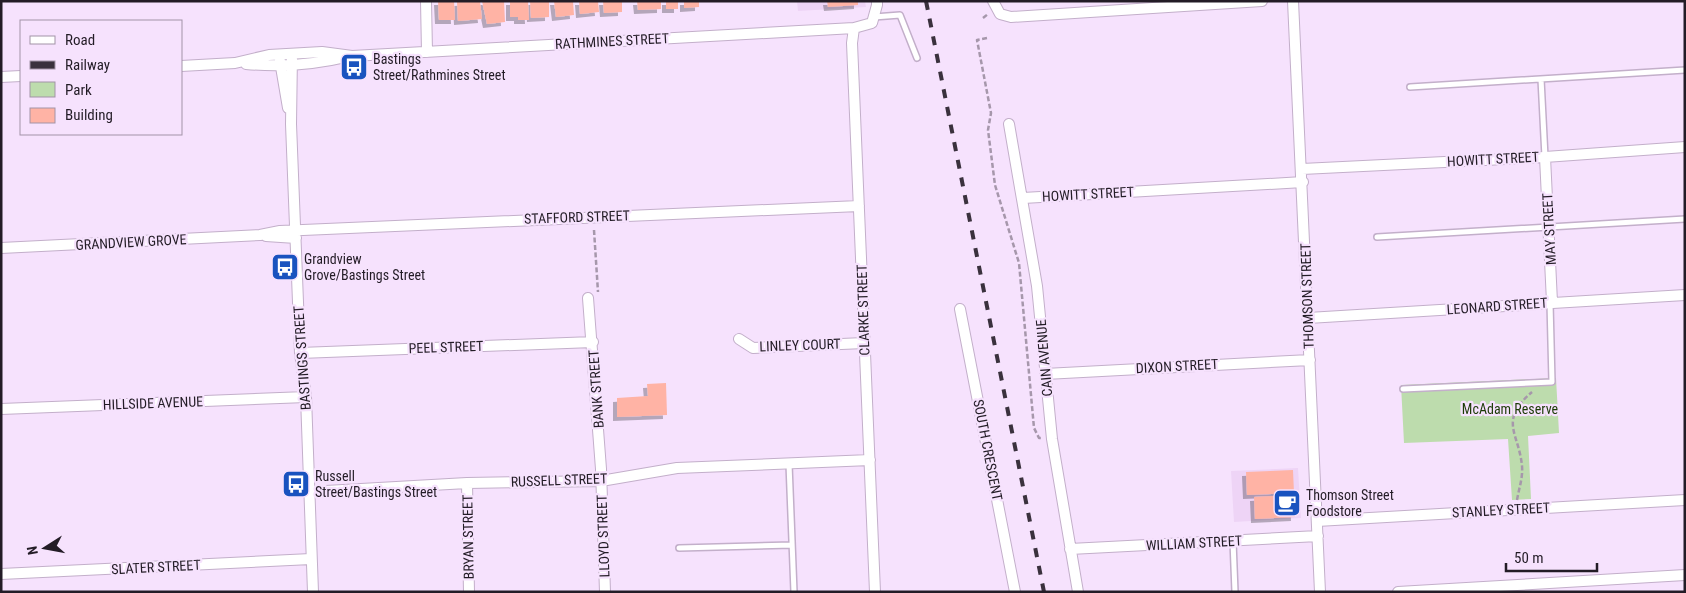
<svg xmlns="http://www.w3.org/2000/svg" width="1686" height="593" font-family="'Roboto Condensed',sans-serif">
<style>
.built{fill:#eed4f6}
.green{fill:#bddcad}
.building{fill:#ffb3a5;filter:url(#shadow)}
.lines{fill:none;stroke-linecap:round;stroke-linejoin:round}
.service-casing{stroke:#c3afca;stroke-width:8}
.minor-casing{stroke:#c3afca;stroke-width:12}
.path{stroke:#a697ab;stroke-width:2.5;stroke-dasharray:5 2.5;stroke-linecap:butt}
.service{stroke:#fff;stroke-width:5}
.minor{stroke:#fff;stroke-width:10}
.rail{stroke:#3a313d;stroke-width:4;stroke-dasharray:9 9;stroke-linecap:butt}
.labels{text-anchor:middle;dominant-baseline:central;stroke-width:4.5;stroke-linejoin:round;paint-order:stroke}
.street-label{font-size:14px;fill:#231c26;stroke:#f6e2fd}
.poi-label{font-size:14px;fill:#231c26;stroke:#f6e2fd;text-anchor:start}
.park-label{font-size:14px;fill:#1c3b06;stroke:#f6e2fd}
</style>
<defs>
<filter id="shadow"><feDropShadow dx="-4" dy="4" stdDeviation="0" flood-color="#0004"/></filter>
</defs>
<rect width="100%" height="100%" fill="#f6e2fd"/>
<path class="built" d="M797 1H865L866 7 798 11Z
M1298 468 1301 518 1234 522 1231 471Z"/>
<path class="green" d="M1556 378 1559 433 1528 436 1531 499 1512 500 1508 439 1404 443 1401 385Z"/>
<path class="building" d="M438 1H454L455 20H439Z
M480 1 482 19 458 21 457 2Z
M482 1H504L505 22 487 24Z
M510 1H528L529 20H518V17H510Z
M530 1H549V17L531 18Z
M554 1H573L574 15 556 17Z
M579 1H598L599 12 580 14Z
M603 1H622V12L604 13Z
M637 1H661V9L638 10Z
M666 1H678V9H666Z
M684 1H699V7L684 8Z
M827 1H858V5L828 7Z
M666 383 667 415 617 417V398L648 396 647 384Z
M1293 470 1294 493 1247 495 1246 472Z
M1294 495 1295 517 1255 519 1254 497Z"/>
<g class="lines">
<g class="service-casing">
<path id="service" d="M874 17 900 15 917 58
M1541 79 1545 157
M1410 87 1685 70
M1377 237 1685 219
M1403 389 1552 382 1550 303
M789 464 794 592
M1233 541 1235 592
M679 548 792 545"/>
</g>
<g class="minor-casing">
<path id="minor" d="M426 1 427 52
M993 1 1000 14 1011 17 1262 1
M1293 1 1320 592
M854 28 852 43 875 592
M292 54 291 124 300 353 306 397 313 592
M280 61 288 108
M246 64C280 67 313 65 346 57
M181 66 235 63 269 55 322 52 352 56 854 28 872 23 877 5V1
M1 77 21 76
M1009 124 1037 286 1052 439 1078 592
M1545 157 1552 302
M1302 169 1545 157 1685 147
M1023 198 1303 182
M266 236 296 238
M1 248 260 235 280 231 859 206
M588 298 601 469 605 592
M960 309 1015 592
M1308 318 1685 295
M739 339 753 348 864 343
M300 353 593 342
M1045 374 1310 360
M1 409 306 397
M467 483 469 592
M308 492 467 483 601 481 677 468 870 460
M1317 521 1685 500
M1070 549 1318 536
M1 574 311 559
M1398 592 1685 575"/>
</g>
<path class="path" d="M983 18 988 14
M987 38 977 40 991 113 988 130 995 185 1019 263 1034 428 1039 438H1043
M594 230 598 292
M1517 500C1519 488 1523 478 1522 466 1519 433 1498 421 1532 392"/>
<use href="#service" class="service"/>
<use href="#minor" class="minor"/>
<path class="rail" d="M926 1 1044 592"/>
</g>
<defs>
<g id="bus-square" transform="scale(1.4375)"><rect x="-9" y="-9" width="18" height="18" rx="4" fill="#1953bf" stroke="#f6e2fd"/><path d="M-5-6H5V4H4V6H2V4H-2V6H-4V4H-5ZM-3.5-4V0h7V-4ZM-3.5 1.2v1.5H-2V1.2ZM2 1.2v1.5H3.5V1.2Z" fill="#fff"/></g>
<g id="cafe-square" transform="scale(1.4375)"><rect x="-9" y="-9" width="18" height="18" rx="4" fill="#1953bf" stroke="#f6e2fd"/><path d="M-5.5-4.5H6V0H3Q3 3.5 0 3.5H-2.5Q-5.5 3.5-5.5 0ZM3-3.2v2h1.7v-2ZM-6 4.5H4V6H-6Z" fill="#fff"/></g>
</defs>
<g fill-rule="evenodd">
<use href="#bus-square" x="354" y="67"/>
<use href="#bus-square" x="285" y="267"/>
<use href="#bus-square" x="296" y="484"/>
<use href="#cafe-square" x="1287" y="503"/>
</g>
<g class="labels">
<g class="street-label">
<text transform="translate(612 41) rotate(-3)">RATHMINES STREET</text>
<text transform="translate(1493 159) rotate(-3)">HOWITT STREET</text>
<text transform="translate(1088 194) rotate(-3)">HOWITT STREET</text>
<text transform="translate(577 217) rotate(-2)">STAFFORD STREET</text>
<text transform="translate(1549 229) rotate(-93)">MAY STREET</text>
<text transform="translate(131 242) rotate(-3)">GRANDVIEW GROVE</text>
<text transform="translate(1307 296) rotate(-92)">THOMSON STREET</text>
<text transform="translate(1497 306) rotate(-4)">LEONARD STREET</text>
<text transform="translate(863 310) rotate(-92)">CLARKE STREET</text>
<text transform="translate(800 345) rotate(-2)">LINLEY COURT</text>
<text transform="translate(446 347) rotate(-2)">PEEL STREET</text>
<text transform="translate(302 358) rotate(-94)">BASTINGS STREET</text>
<text transform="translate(1044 358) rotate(-95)">CAIN AVENUE</text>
<text transform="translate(1177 366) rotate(-3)">DIXON STREET</text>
<text transform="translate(596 389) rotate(-94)">BANK STREET</text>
<text transform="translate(153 403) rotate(-2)">HILLSIDE AVENUE</text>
<text transform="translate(988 450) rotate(79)">SOUTH CRESCENT</text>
<text transform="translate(559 480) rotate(-2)">RUSSELL STREET</text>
<text transform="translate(1501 510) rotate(-3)">STANLEY STREET</text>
<text transform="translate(603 536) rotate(-92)">LLOYD STREET</text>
<text transform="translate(468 537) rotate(-91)">BRYAN STREET</text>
<text transform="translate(1194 543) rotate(-3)">WILLIAM STREET</text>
<text transform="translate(156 567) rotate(-3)">SLATER STREET</text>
</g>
<g class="poi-label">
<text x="373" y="59">Bastings<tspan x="373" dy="16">Street/Rathmines Street</tspan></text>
<text x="304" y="259">Grandview<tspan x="304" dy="16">Grove/Bastings Street</tspan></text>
<text x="315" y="476">Russell<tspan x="315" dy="16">Street/Bastings Street</tspan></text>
<text x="1306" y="495">Thomson Street<tspan x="1306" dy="16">Foodstore</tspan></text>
</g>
<g class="park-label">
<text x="1510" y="409">McAdam Reserve</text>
</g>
</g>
<rect width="1686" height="593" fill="none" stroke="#231c26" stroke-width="5"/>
<rect x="20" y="20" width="162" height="115" fill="#f6e2fd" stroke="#a293a7"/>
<rect x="30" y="36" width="25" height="8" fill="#ffffff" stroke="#a293a7"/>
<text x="65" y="45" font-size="15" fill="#231c26">Road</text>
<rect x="30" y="61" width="25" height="8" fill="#3a313d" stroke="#a293a7"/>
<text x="65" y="70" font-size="15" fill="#231c26">Railway</text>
<rect x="30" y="82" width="25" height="15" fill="#bddcad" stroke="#a293a7"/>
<text x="65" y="95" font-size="15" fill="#231c26">Park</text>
<rect x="30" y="108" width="25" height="15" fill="#ffb3a5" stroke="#a293a7"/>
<text x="65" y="120" font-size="15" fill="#231c26">Building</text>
<g transform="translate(45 548) rotate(259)" stroke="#f6e2fd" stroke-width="4" paint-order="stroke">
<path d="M0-4L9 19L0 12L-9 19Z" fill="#231c26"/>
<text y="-8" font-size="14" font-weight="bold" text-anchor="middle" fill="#231c26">N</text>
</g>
<path d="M1506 563v8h91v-8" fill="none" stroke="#231c26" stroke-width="2.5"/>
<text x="1514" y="563" font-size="15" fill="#231c26" stroke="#f6e2fd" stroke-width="4" paint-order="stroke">50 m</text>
</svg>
